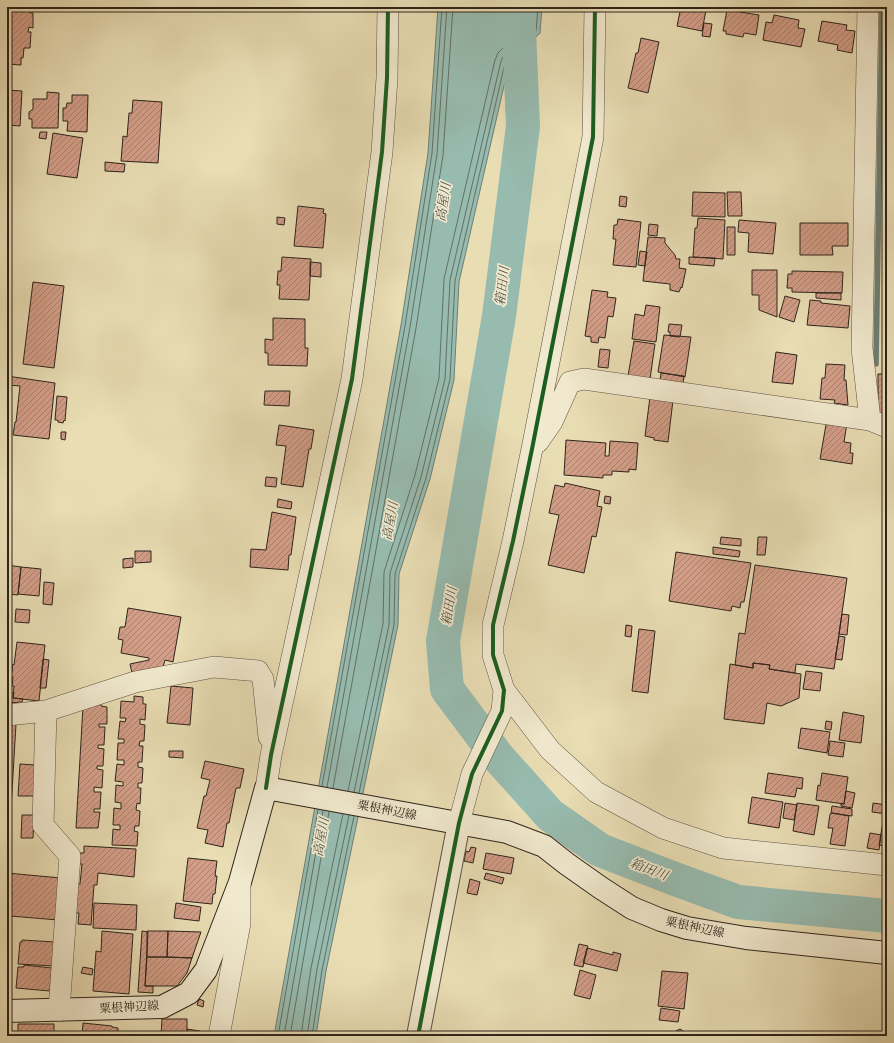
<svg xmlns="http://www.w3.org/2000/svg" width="894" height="1043" font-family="'IM FELL French Canon','Noto Serif JP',serif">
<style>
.water{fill:#97bbaf;stroke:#6d7f74}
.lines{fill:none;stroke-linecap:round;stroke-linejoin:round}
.shore{stroke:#627066;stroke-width:1}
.stream{stroke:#6d7f74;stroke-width:5.5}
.river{stroke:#97bbaf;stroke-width:34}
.building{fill:url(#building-hatch);stroke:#2e241c}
.minor-casing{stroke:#5d5242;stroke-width:22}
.tertiary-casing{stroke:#5d5242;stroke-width:24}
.secondary-casing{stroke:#2e241c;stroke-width:24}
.minor{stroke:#f1e9ce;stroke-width:21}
.tertiary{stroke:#f1e9ce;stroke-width:22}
.secondary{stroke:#f1e9ce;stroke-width:22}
.cycleway-casing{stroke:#f1e9ce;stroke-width:6}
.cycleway{stroke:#1b5e20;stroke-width:4}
.labels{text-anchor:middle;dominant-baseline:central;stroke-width:3.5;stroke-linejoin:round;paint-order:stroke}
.street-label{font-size:12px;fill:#2e241c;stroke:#f1e9ce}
.water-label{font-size:13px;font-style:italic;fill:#4e5148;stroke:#f1e9ce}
</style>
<defs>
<pattern id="building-hatch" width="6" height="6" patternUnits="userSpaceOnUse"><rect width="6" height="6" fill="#d39e88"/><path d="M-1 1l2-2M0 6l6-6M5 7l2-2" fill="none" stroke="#ac816e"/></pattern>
</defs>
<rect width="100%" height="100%" fill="#e9ddb4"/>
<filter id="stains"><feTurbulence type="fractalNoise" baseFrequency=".005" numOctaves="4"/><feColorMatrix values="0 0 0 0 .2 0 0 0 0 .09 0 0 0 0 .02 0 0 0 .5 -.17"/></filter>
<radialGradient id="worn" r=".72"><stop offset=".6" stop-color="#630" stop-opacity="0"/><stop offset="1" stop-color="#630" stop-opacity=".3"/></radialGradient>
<path class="water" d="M438 7H542L540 33 509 64 459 282 454 380 430 479 399 574 398 625 326 971 316 1036H274L401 325 428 153Z"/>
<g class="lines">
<path class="shore" d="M322 786 405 326 432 153 442 7
M327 787 410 327 437 154 447 7
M333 788 416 328 443 155 453 7
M348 791 383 624 384 572 415 475 439 378 444 279 495 60 498 53 525 26 527 7
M354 792 389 625 390 573 421 477 445 379 450 280 501 61 503 57 531 29 533 7
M359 793 394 625 395 574 426 478 450 379 455 281 505 63 536 31 538 7
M278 1036 318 810
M284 1036 323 811
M290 1036 329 812
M301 1036 311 968 343 814
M307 1036 317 969 349 815
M312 1036 322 970 354 816"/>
<path class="stream" d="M876 364 882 7"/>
<path class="river" d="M518 7 523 126 499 316 443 641 447 689 498 757 550 815 600 850 675 879 738 902 887 916"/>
</g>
<path class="building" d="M7 7H28V11H30V13H33V28L29 27 28 32H31L30 48H24L23 58H21V65L7 64Z
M681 7H692L706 10 702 31 677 26Z
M821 7H843V10Z
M843 7H855L849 12 843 10Z
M727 10 759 15 756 35 744 33 743 37 726 34V31H723Z
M774 15 799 20 798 28 805 29 801 47 763 40 766 22 772 23Z
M822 21 847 25 846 30 855 31 852 53 837 50 838 45 818 41Z
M704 23 712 24 710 37 702 36Z
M641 38 659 42 648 93 628 88 636 53H638Z
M7 90 22 91 20 126 7 125Z
M47 92 59 93 58 128H32V119H29V112L33 109V99H47Z
M72 95H88L87 132 67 131 68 121H63V108H66L67 103H72Z
M133 100 162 102 158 163 121 161 123 136 127 137 129 113H132Z
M40 132H47L46 139 39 138Z
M7 133H10L8 153H7Z
M53 133 83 138 77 178 47 174Z
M105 162 125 164 124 172 105 171Z
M693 192 725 193V217L692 216Z
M727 192H741L742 216H728Z
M620 196 627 197 626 207 619 206Z
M298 206 324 209 323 213 326 214 323 248 294 246Z
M277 217 285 218 284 225 277 224Z
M698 218 725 220 723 259 693 257 695 228H697Z
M618 219 641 222 636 267 613 265 616 239H613L614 225H617Z
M739 220 776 223 773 254 748 252 749 233 738 232Z
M800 223H848V246H832L833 255H800Z
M649 224 658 225 657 236 648 235Z
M727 227H735V255H727Z
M648 237 665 238V243L675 255 676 259H680L679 268 686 269 682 288 681 287 679 292 670 290V284L643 281Z
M640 251 647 252 645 266 638 265Z
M282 257 311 259 309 300 279 299 280 285H277L278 271H281Z
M689 257 715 258 714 266 689 264Z
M310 262 321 263V277L310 276Z
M752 270H777V317L759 310V295H752Z
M792 271 843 272 842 293 792 292V288H787L788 274H792Z
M33 282 64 286 54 368 23 364Z
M592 290 608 292 607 297 616 298 613 317 608 316 605 338 599 337 598 343 591 342V337L585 336Z
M816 293H841V300L816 298Z
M785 296 800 300 794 322 779 317Z
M810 300 821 301V303L850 306 848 328 807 325Z
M646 305 660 307 656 342 632 339 635 314 644 316Z
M273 318 305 319V348H308L307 366 268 365V353H265V339L273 340Z
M669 324 682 325 680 337 670 336V332H668Z
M664 335 691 337 685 377 658 372Z
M634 341 655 344 650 379 628 376Z
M600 349 610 350 608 368 598 367Z
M776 352 797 355 793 384 772 382Z
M826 364 845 365 844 380H846L848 405 834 403 835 400 820 399 822 378H825Z
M661 373 684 376 683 384 660 381Z
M878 374H887V415H878Z
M7 376 55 383 49 439 13 435 15 422H16L20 386 7 385Z
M265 391H290L289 406 264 405Z
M57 396 67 397 65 421 64 420 63 423 58 422V420H55Z
M650 397 673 400 668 442 654 440V438L645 436Z
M827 419 847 423 844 442 851 443 850 453H853L852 464 820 459Z
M279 425 314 430 311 449H309L303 487 281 484 286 446 276 445Z
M61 432H66L65 440 61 439Z
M566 440 606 443 605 456H609L610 441 638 443 636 470 629 469V472L612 471V475H603V478L564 475Z
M266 477 277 478 276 487 265 486Z
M565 483 600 491 597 506 602 507 596 537 592 536 584 573 548 565 559 515 549 513 555 485 564 487Z
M605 496 611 497 610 504 604 503Z
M278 499 292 502 291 509 277 507Z
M272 512 296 517 291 555H289L288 570 250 567 251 549 266 550Z
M721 537 741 539V546L720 544Z
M758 537H767L765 555H757Z
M713 547 740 551 739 557 713 554Z
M135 551H151V562L135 563Z
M676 552 751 563 744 602H741L740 608 732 606 731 611 669 601Z
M133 558V567L123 568V559Z
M7 565 21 567 18 595 7 594Z
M755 565 847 578 834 669 796 664 795 673 769 669 770 665 753 663V668L735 665 739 633 745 634Z
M21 567 41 569 39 596 18 594Z
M44 582 54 583 52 605 43 604Z
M128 608 181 617 173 662 165 660 163 667 132 673 130 664 149 660V658L121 653 123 640 118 639 120 627H125Z
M16 609 30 610 29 623 15 622Z
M842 614 849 615 847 635 839 634Z
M626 625 632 626 631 637 625 636Z
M639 629 655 631 648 693 632 691Z
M839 636 845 637 842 660 835 659Z
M17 642 45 645 39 701 13 698 14 686H12L13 677H11L13 664 14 665Z
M43 659 49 660 46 688H40Z
M753 663 770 665 769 669 801 674 799 698 781 706 767 703 764 724 724 719 730 664 753 668Z
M806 671 822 673 820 691 803 689Z
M171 686 193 688 190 725 167 723Z
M7 692 14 693 13 698 23 699 22 702 7 703Z
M134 696 143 697V704H146L145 720 140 719V724L145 725 144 741H140L139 746H143L142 762H138V767L143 768 142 783H138V788H141L140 804 137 803 136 810 140 811 139 826H135L134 831 138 832 137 846 112 845 113 829 120 830V825H113L114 808 121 809V803L115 802 116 785 123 786V782L115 781 117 764 124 765V760H117L118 743H124V739H118L120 721 125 722 126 718H120L121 701 134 702Z
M101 700V706L107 707V724H99V727H105L104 745H98V748L104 749 103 766H97V769L103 770 102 788 94 787V792H101L100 809H94V812H100L98 828H76L83 706Z
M843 712 864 716 861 743 839 740Z
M826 721 832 722 831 730 825 729Z
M7 723 16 724 11 809H7Z
M801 728 830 732 827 753 798 748Z
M830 741 845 743 843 757 828 755Z
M169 751H183V758L169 757Z
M205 761 244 769 240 788H236L229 823H227L223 847 205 843 208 830 197 828 204 796H206L210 780 201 778Z
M20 764 36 765 34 796H18Z
M768 773 803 778 802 789 797 788 795 797 765 793Z
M822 773 848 777 844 804 816 800 818 785 820 786Z
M846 791 855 793 852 808 841 806V804H844Z
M752 797 783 802 779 828 748 823Z
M785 803 797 805 794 820 783 818Z
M797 803 819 806 814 835 793 831Z
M873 803 887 805V814L872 812Z
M832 806 852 809V816L831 813Z
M833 813 849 816 845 846 830 844 833 828H828L830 814Z
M22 815H34L33 838H21Z
M884 816 887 817V849L884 848V846L879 845Z
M7 832H9L7 855Z
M870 833 881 835 879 850 867 848Z
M84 846 136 849 134 877 98 873 97 885H94L91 925 78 924 79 913H73L75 883 80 884 82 864H77L79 853H84Z
M471 847 476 848 473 863 464 861 466 851 469 852Z
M486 853 514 858 511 874 483 869Z
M188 858 217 861 215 876H217L215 894H213L212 904 183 901Z
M7 873 61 878 58 920 10 916 12 892H7Z
M486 873 504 878 502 884 484 879Z
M470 879 480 882 477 895 467 893Z
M94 903 137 905 136 930 93 928Z
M176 903 201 907 199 921 174 918Z
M102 931 133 934 129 994 93 991 96 951 101 952Z
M142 931 148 932 145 986H153V993L138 992Z
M147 931H168L167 957H147Z
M168 931 201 932 192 958 167 957Z
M22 940 55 942 54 966 18 964 20 942H22Z
M579 944 588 946 583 967 574 965Z
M587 948 613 955V952L621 954 617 971 583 963Z
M147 957H167L192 958 187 973 177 986H145Z
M24 965 52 968 50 991 16 988 18 967H24Z
M83 967 93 969 92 975 81 973Z
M580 970 596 975 590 999 574 995Z
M662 971 688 973 684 1009 658 1006Z
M199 999 204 1001 203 1007 197 1005Z
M661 1008 680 1011 678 1022 659 1020Z
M162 1019H187V1036H161Z
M83 1023 112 1026V1027L118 1028V1036H80H82Z
M18 1024H54V1033L53 1036H18Z
M187 1029 200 1031 199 1036H187Z
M680 1029 683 1031V1036H675L676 1031Z"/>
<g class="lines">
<g class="minor-casing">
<path id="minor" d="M868 7 862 348 870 420
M538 442 552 422 570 382 584 379 870 420 887 427
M504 690 550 750 596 792 663 828 723 848 887 865
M46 711 43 825 70 856 59 1010
M7 715 46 711 135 682 214 667 258 671 263 679 269 737
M266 788 271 755 352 379 382 152 387 78 388 7
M459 823 472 774 502 711 504 690 493 655V625L513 541 532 449 593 137 595 7
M219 1036 240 923V883"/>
</g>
<g class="tertiary-casing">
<path id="tertiary" d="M418 1036 459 823"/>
</g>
<g class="secondary-casing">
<path id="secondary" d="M7 1011 162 1007 189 993 206 970 240 882 266 788 507 832 544 846 567 864 601 888 632 908 661 920 687 928 746 938 887 953"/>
</g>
<use href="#minor" class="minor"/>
<use href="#tertiary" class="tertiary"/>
<use href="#secondary" class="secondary"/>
<g class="cycleway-casing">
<path id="cycleway" d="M266 788 271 755 352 379 382 152 387 78 388 7
M418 1036 459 823 472 774 502 711 504 690 493 655V625L513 541 532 449 593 137 595 7"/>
</g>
<use href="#cycleway" class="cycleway"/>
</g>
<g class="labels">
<g class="street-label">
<text transform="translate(387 810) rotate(11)">粟根神辺線</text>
<text transform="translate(695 927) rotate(12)">粟根神辺線</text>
<text transform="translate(129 1007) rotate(-3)">粟根神辺線</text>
</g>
<g class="water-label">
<text transform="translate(443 202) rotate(-81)">高屋川</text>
<text transform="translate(502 286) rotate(-83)">箱田川</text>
<text transform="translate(390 521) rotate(-80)">高屋川</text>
<text transform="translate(449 606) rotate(-80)">箱田川</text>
<text transform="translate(321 837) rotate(-80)">高屋川</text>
<text transform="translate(649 869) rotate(21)">箱田川</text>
</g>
</g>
<rect width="894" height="1043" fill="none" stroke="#e9ddb4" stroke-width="24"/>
<rect x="8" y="8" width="878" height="1027" fill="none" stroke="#2e241c" stroke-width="2"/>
<rect x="12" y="12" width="870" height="1019" fill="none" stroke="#2e241c"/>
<rect width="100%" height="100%" filter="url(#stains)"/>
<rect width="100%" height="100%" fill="url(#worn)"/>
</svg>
